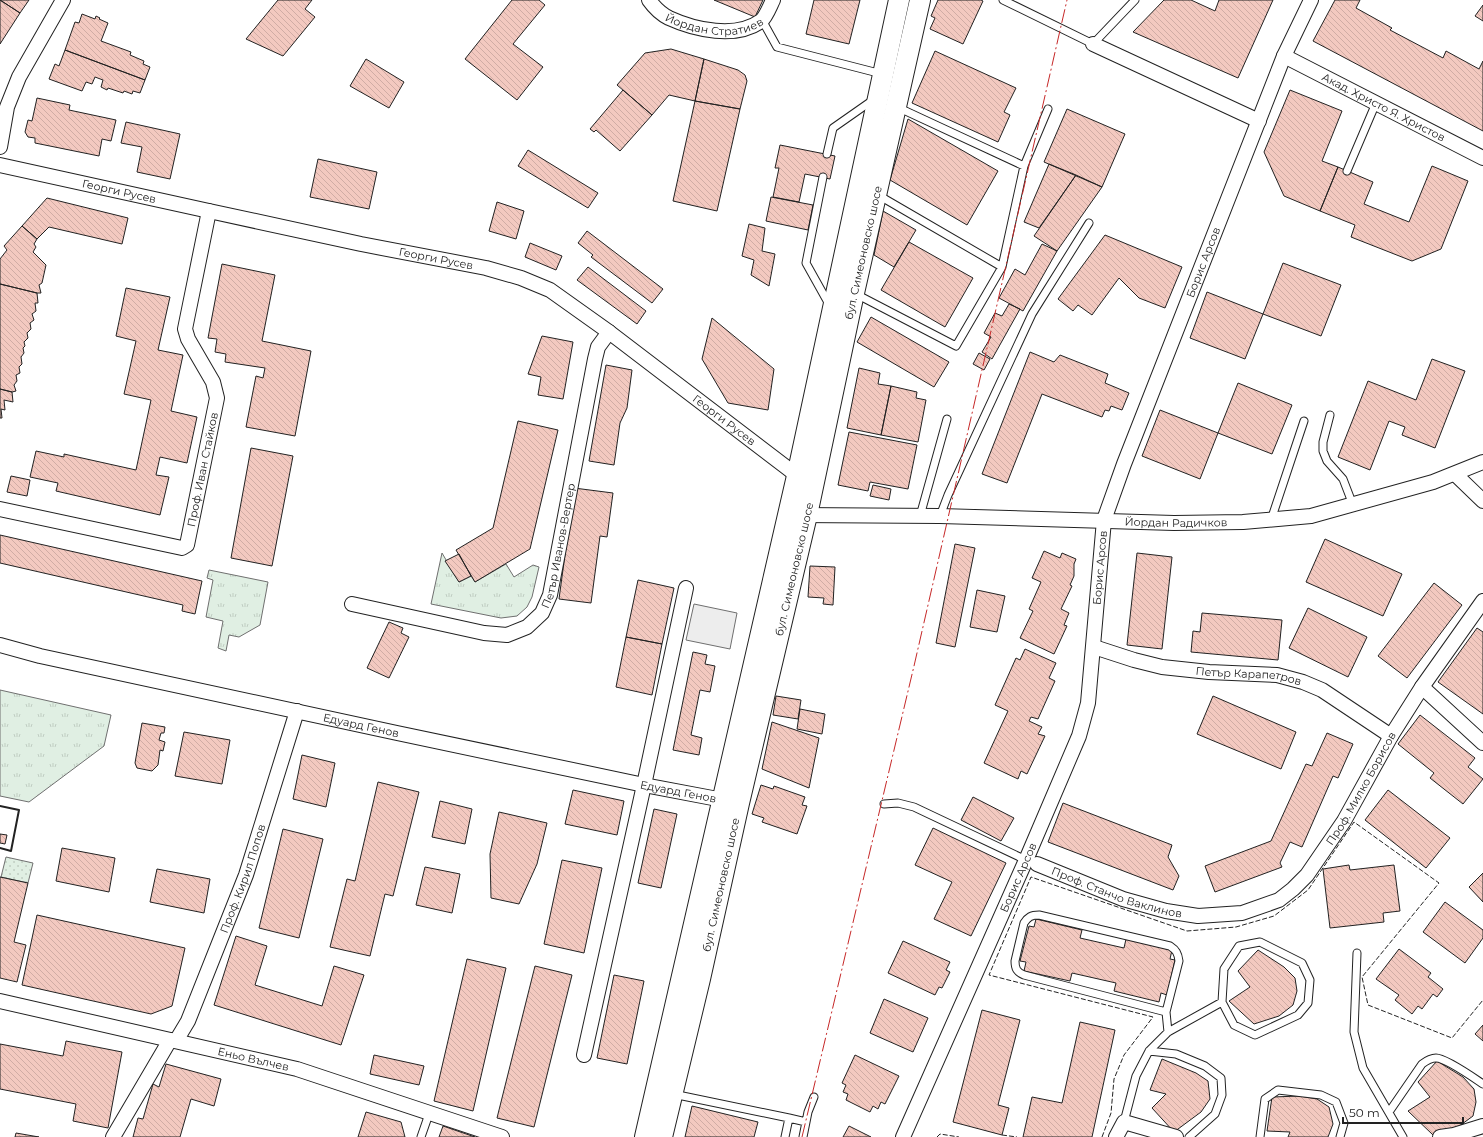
<svg xmlns="http://www.w3.org/2000/svg" width="1483" height="1137" font-family="Montserrat,sans-serif">
<style>
.grass{fill:url(#grass-tufts);stroke:#6f6f6f}
.park{fill:url(#park-dots);stroke:#6f6f6f}
.parking{fill:#ededed;stroke:#6f6f6f}
.building{fill:url(#building-back-hatch);stroke:#222}
.lines{fill:none;stroke-linecap:round;stroke-linejoin:round}
.service-casing{stroke:#222;stroke-width:9}
.minor-casing{stroke:#222;stroke-width:16}
.secondary-casing{stroke:#222;stroke-width:22}
.service{stroke:#fff;stroke-width:7}
.minor{stroke:#fff;stroke-width:14}
.secondary{stroke:#fff;stroke-width:20}
.fence{stroke:#222;stroke-width:1;stroke-dasharray:5 2;stroke-linecap:butt}
.wall{stroke:#222;stroke-width:2}
.power{stroke:#c62828;stroke-width:1;stroke-dasharray:14 3 2 3;stroke-linecap:butt}
.labels{text-anchor:middle;dominant-baseline:central;stroke-width:3;stroke-linejoin:round;paint-order:stroke}
.street-label{font-size:11px;fill:#222;stroke:#fff}
</style>
<defs>
<pattern id="grass-tufts" width="24" height="20" patternUnits="userSpaceOnUse"><rect width="24" height="20" fill="#e0efe3"/><path d="M3 7l-1-3M5 7V3M7 7l1-3M15 17l-1-3M17 17v-4M19 17l1-3" fill="none" stroke="#c0cdc2"/></pattern>
<pattern id="park-dots" width="8" height="8" patternUnits="userSpaceOnUse"><rect width="8" height="8" fill="#e0efe3"/><path d="M2 2h.1M6 6h.1" fill="none" stroke="#c0cdc2" stroke-width="1.8" stroke-linecap="round"/></pattern>
<pattern id="building-back-hatch" width="6" height="6" patternUnits="userSpaceOnUse"><rect width="6" height="6" fill="#f3c9c0"/><path d="M-1 5l2 2M0 0l6 6M5-1l2 2" fill="none" stroke="#d0aca5"/></pattern>
</defs>
<rect width="100%" height="100%" fill="#fff"/>
<path class="grass" d="M442 553 459 582 471 576 475 582 506 564 514 577 533 565 539 567 532 597 527 607 517 616 501 618 431 604Z
M209 570 268 582 260 625 239 637 229 635 226 651 218 648 223 621 206 617 213 580 207 578Z
M0 690 111 715 104 746 29 802 0 796Z"/>
<path class="park" d="M6 857 33 863 28 883 1 877Z"/>
<path class="parking" d="M694 604 737 613 730 649 686 640Z"/>
<path class="building" d="M0 0 20 13 0 44Z
M0 0H29L20 13Z
M278 0H312L305 9 315 17 283 56 246 39Z
M512 0H539L545 5 513 44 543 67 517 100 465 59Z
M714 0H763L755 17Z
M814 0H860L849 44 806 34Z
M938 0H981L983 1 963 44 930 29 935 18 931 16Z
M1164 0H1191L1215 11 1219 0H1273L1238 78 1133 32Z
M1335 0H1360L1356 8 1392 28 1390 30 1443 58 1446 51 1479 69 1483 61V131L1313 41Z
M1483 5V21L1475 16Z
M82 14 95 19 96 16 100 18 99 19 108 23 101 41 131 52 130 55 144 61 143 64 150 67 145 80 65 50 75 22 79 23Z
M671 49 704 59 695 101 669 95 652 115 617 85 645 53Z
M65 50 145 80 140 93 133 91 132 94 124 91 123 93 108 88 107 90 101 87 103 80 95 77 92 84 86 82 82 91 49 79 55 64 59 66Z
M935 51 1016 88 1004 112 1010 115 998 142 912 103Z
M366 59 404 82 389 108 350 86Z
M704 59 738 70 745 75 747 81 740 109 695 101Z
M623 90 652 115 620 151 596 130 594 132 590 129Z
M1290 90 1342 111 1322 161 1338 167 1320 211 1284 196 1264 152Z
M37 98 70 105 69 110 116 120 111 141 102 139 99 156 35 143V138L28 137 25 132 28 120 32 121Z
M695 101 740 109 717 211 673 201Z
M1067 109 1125 134 1102 187 1044 162Z
M908 119 998 171 967 225 890 180Z
M126 122 180 134 170 179 137 172 142 147 121 143Z
M780 145 835 156 830 179 805 174 799 202 773 197 779 168H775Z
M528 150 598 193 588 208 518 166Z
M318 159 377 172 369 209 310 197Z
M1049 164 1076 175 1039 228 1024 222Z
M1432 166 1468 181 1441 249 1412 261 1351 237 1355 225 1320 211 1338 167 1373 182 1364 204 1409 222Z
M1076 175 1102 187 1057 251 1034 236Z
M771 197 813 205 808 230 766 221Z
M47 198 128 218 122 244 49 227 37 239 22 226Z
M497 202 524 211 516 239 489 231Z
M883 211 916 230 894 267 874 255Z
M749 224 765 228 762 251 775 254 769 286 751 275 754 260 742 256Z
M22 226 37 239 34 244 36 247 33 252 46 265 42 283 39 285 41 293H37L0 284V259L7 250 4 246Z
M587 231 663 289 652 303 591 257 593 255 578 243Z
M1105 235 1182 267 1165 308 1139 298 1119 278 1092 315 1078 305 1073 311 1058 299Z
M909 242 973 278 945 327 881 290Z
M530 243 562 256 556 270 525 257Z
M1042 244 1057 251 1023 311 999 298 1015 269 1025 275Z
M1283 263 1341 285 1321 336 1263 314Z
M222 264 275 275 262 341 311 351 295 436 246 427 256 376 263 378 265 368 225 362 226 354 215 352 217 339 208 338Z
M588 267 646 311 637 324 577 280Z
M0 284 37 293 38 303H35L36 311 32 314 34 320 30 323 31 329 27 333 28 338 24 342 25 346 23 348 24 353 21 357 22 364 19 367 20 373 16 375 17 381 14 385 16 391 12 392 0 389Z
M126 288 170 297 158 350 183 355 171 411 197 417 187 463 160 457 156 475 169 477 160 515 56 491 58 483 30 477 36 451 64 457V454L136 470 151 400 124 394 136 341 116 336Z
M1207 292 1263 314 1245 359 1190 338Z
M1009 304 1020 309 992 359 982 352 991 337 984 333 995 313 1002 316Z
M871 317 949 362 934 387 857 342Z
M712 318 774 369 768 410 728 403 702 359Z
M542 336 573 342 563 399 538 395 541 377 528 374Z
M1030 352 1054 362 1060 355 1108 374 1105 383 1129 393 1122 410 1111 406 1109 411 1105 410 1102 417 1042 394 1007 483 982 474Z
M979 353 990 359 984 370 973 364Z
M1432 359 1465 371 1435 448 1402 435 1405 427 1389 421 1370 470 1338 457 1368 381 1416 400Z
M606 365 632 370 627 408 620 423 614 465 589 461Z
M859 368 880 373 878 384 891 386 881 435 847 428Z
M1238 383 1292 405 1272 454 1218 433Z
M891 386 917 392 916 398 926 400 918 442 881 435Z
M0 389 12 392 13 402 4 400 5 410 1 409 2 418H0Z
M1160 410 1218 433 1200 479 1142 456Z
M518 421 558 430 530 549 475 582 456 550 493 528Z
M849 432 917 445 908 489 870 482 868 491 838 485Z
M251 448 293 456 272 566 231 558Z
M11 476 30 480 27 496 7 492Z
M873 485 891 489 889 500 870 496Z
M574 488 613 493 607 537 600 536 591 603 559 599Z
M0 535 202 581 195 614 182 611 183 605 0 563Z
M1325 539 1402 574 1383 616 1306 582Z
M955 544 975 548 955 647 936 643Z
M1044 551 1060 558 1062 553 1076 559 1074 564V576L1070 585 1072 586 1061 609 1069 613 1064 625 1067 626 1054 654 1020 638 1033 611 1029 609 1041 582 1032 578Z
M1137 553 1172 557 1162 649 1127 645Z
M459 554 471 576 459 582 445 561Z
M810 566 835 567 833 605 823 604 824 598 808 597Z
M638 580 674 588 662 644 626 637Z
M1434 583 1462 605 1407 678 1378 656Z
M977 590 1005 596 997 632 970 627Z
M1308 608 1367 637 1348 677 1289 648Z
M1202 613 1282 620 1278 660 1191 652 1193 631 1200 632Z
M389 622 403 628 401 633 409 637 389 678 367 668Z
M1477 628 1483 632V714L1438 682Z
M626 637 662 644 652 695 616 687Z
M1025 649 1056 663 1049 678 1055 681 1038 719 1031 717 1029 721 1042 727 1038 734 1045 736 1027 774 1021 771 1018 779 984 763 1008 711 995 705 1016 658 1020 660Z
M693 652 707 655 705 664 715 666 710 692 700 690 691 735 702 738 699 755 673 750Z
M776 696 801 700 798 719 773 715Z
M1213 696 1296 732 1281 769 1197 734Z
M800 709 825 714 822 734 797 729Z
M1420 715 1475 758 1468 767 1483 779 1463 804 1430 778 1434 773 1398 744Z
M772 722 819 738 809 788 762 769Z
M142 723 165 727 164 733H161L159 740 165 742 163 751 160 750 158 765 152 771 137 768 135 763Z
M184 732 230 740 222 784 175 776Z
M1327 733 1353 744 1338 778 1333 776 1302 847 1290 842 1280 863 1282 867 1215 892 1205 866 1271 841 1306 764 1312 766Z
M302 755 335 763 326 807 293 799Z
M378 782 419 792 393 896 385 894 370 956 330 947 347 879 355 881Z
M761 785 773 789 774 786 805 797 802 805 807 806 797 834 762 822 764 818 752 814Z
M573 790 624 801 617 835 565 824Z
M1388 790 1450 838 1426 868 1365 820Z
M973 797 1014 818 1001 841 961 820Z
M440 801 472 809 465 844 432 837Z
M1063 803 1172 845 1168 857 1179 876 1173 890 1048 842Z
M654 809 677 814 661 888 638 883Z
M499 812 547 823 537 864 519 904 491 898 490 854Z
M933 828 1006 863 971 936 934 919 952 882 915 865Z
M283 829 323 839 299 938 259 928Z
M0 834 7 835 5 844 0 843Z
M62 848 115 858 109 892 56 881Z
M562 860 602 868 584 953 544 944Z
M1349 865 1350 870 1394 865 1400 911 1383 913 1384 922 1330 928 1323 869Z
M425 867 460 874 452 913 416 905Z
M157 869 210 879 204 913 150 902Z
M1483 873V902L1469 887Z
M0 877 28 883 14 942 26 945 17 982 0 978Z
M1445 902 1483 930V938L1465 963 1423 932Z
M37 915 185 948 172 1006 151 1014 22 985Z
M1036 919 1082 930 1080 938 1124 948 1126 939 1172 950 1170 959 1175 960 1167 995 1161 993 1159 1002 1114 991 1116 983 1072 973 1070 981 1024 971 1026 962 1020 961 1029 926 1034 927Z
M236 936 267 946 255 985 322 1006 334 966 364 975 341 1045 214 1005Z
M903 941 950 962 946 970 950 972 942 988 939 987 935 995 888 973Z
M1399 949 1431 973 1428 977 1443 989 1437 997 1433 994 1422 1009 1418 1006 1412 1014 1395 1000 1399 995 1376 979Z
M1258 950 1284 967 1295 978 1297 991 1293 1005 1279 1016 1254 1024 1229 1001 1250 987 1238 971Z
M467 959 506 968 473 1111 434 1101Z
M535 966 572 975 534 1127 497 1118Z
M614 975 644 981 627 1064 597 1058Z
M884 999 928 1018 913 1052 870 1033Z
M982 1010 1020 1020 998 1105 1009 1108 1002 1135 953 1122Z
M1080 1022 1115 1030 1092 1137H1023L1032 1097 1062 1103Z
M1483 1025V1041L1475 1034Z
M66 1041 122 1052 108 1128 73 1121 76 1104 0 1089V1044L63 1056Z
M374 1055 424 1066 419 1085 370 1074Z
M855 1055 899 1076 885 1104 881 1102 878 1109 873 1106 870 1112 846 1100 848 1094 843 1092 846 1085 842 1083Z
M1162 1059 1196 1073 1208 1081 1210 1099 1201 1112 1174 1132 1152 1108 1166 1094 1150 1090Z
M1437 1061 1463 1077 1474 1089 1476 1102 1473 1116 1458 1127 1433 1135 1408 1111 1430 1097 1418 1082Z
M166 1064 221 1079 214 1106 191 1099 180 1137H133L138 1118 143 1119 153 1084 159 1087Z
M1300 1096 1317 1099 1329 1107 1333 1124 1328 1137H1288L1290 1132 1267 1131 1272 1097Z
M692 1106 758 1122 754 1137H685Z
M366 1112 401 1122 405 1137H358Z
M443 1126 475 1137H439Z
M849 1126 871 1137H843Z
M16 1133 39 1137H15Z"/>
<g class="lines">
<g class="service-casing">
<path id="service" d="M1003 0 1093 44 1135 0
M762 20 777 47 882 74
M897 107 1024 166
M827 154 833 128 873 100
M1347 171 1376 103
M823 177 806 263 830 306
M878 195 1002 267 1024 166 1048 109
M854 293 956 346 1002 267
M1330 415 1323 442V451L1327 461 1343 479 1353 505
M920 516 947 419
M940 516 948 495 1032 314 1089 223
M1271 520 1304 421
M884 804 898 803 914 807 1026 860
M1357 953 1354 1032 1363 1068 1403 1137
M1166 1012 1179 961C1178 953 1176 950 1170 946L1039 915C1031 915 1028 917 1024 923L1015 961C1015 969 1017 972 1024 975L1166 1012 1168 1032
M1149 1051 1176 1054 1205 1066 1221 1078 1222 1095 1215 1114 1189 1137
M673 1094 789 1118 785 1137
M1389 1112 1422 1064C1426 1061 1431 1058 1436 1058 1446 1058 1474 1078 1483 1084
M789 1118 806 1122
M1124 1122 1136 1076 1149 1051 1168 1032 1222 1002 1224 969 1239 946 1260 942 1302 963 1310 980 1308 1003 1298 1015 1255 1035 1234 1025 1222 1002
M421 1137 429 1114
M803 1137 808 1112 814 1097
M1260 1137 1265 1099 1278 1090 1321 1095 1336 1102 1344 1123 1340 1137"/>
</g>
<g class="minor-casing">
<g id="minor">
<path id="s1" d="M649 0C654 7 661 14 669 18 695 30 736 39 761 21 766 17 770 6 773 0"/>
<path d="M1093 44 1259 121"/>
<path id="s2" d="M1284 56 1483 158"/>
<path d="M0 147 7 107 19 77 63 0"/>
<path id="s3" d="M0 165 209 211 361 244 486 268 521 278 550 290 609 332 803 480"/>
<path d="M1455 474 1483 501"/>
<path id="s4" d="M0 509 182 548 187 545 217 398 213 382 188 339 185 329 209 211"/>
<path id="s5" d="M798 515 940 516 1174 523 1243 522 1311 516 1433 482 1483 462"/>
<path id="s6" d="M352 604 484 633 507 635 527 627 542 613 550 595 595 359 598 347 609 332"/>
<path id="s7" d="M0 645 40 656 397 733 644 785 723 800"/>
<path id="s8" d="M1094 647 1134 660 1162 667 1209 672 1277 675 1303 682 1322 690 1391 736"/>
<path d="M1422 687 1483 743"/>
<path id="s9" d="M1037 864 1123 899 1166 911 1198 916 1242 913 1279 900 1293 889 1307 875 1344 821 1391 736 1422 687 1483 601"/>
<path id="s10" d="M0 1001 297 1069 502 1137"/>
<path id="s11" d="M176 1041 188 1021 246 875 297 711"/>
<path d="M584 1055 644 785 686 588"/>
<path d="M113 1137 170 1040"/>
<path id="s12" d="M903 1137 1026 860 1079 736 1088 703 1104 520 1124 464 1284 56 1311 0"/>
<path d="M1116 1137 1124 1122 1176 1137"/>
<path d="M1440 1137 1454 1135 1483 1126"/>
</g>
</g>
<g class="secondary-casing">
<g id="secondary">
<path d="M645 1137 797 476 899 0"/>
<path id="s13" d="M662 1137 700 979 739 803 807 515 854 293 920 0"/>
</g>
</g>
<use href="#service" class="service"/>
<use href="#minor" class="minor"/>
<use href="#secondary" class="secondary"/>
<path class="fence" d="M1002 1135 1017 1137
M937 1137 940 1134 959 1137
M1102 1137 1111 1113 1114 1079 1124 1055 1153 1017 989 975 1031 877 1187 931 1236 927 1274 916 1308 890 1354 822 1439 883 1362 977 1368 1005 1452 1038 1483 1000"/>
<path class="wall" d="M0 806 19 810 11 851 0 848"/>
<path class="power" d="M802 1137 914 666 1067 0"/>
</g>
<g class="labels">
<g class="street-label">
<text stroke="none"><textPath href="#s1" startOffset="74">Йордан Стратиев</textPath></text>
<text stroke="none"><textPath href="#s2" startOffset="112">Акад. Христо Я. Христов</textPath></text>
<text stroke="none"><textPath href="#s3" startOffset="122">Георги Русев</textPath></text>
<text stroke="none"><textPath href="#s13" startOffset="907">бул. Симеоновско шосе</textPath></text>
<text stroke="none"><textPath href="#s3" startOffset="446">Георги Русев</textPath></text>
<text stroke="none"><textPath href="#s12" startOffset="932">Борис Арсов</textPath></text>
<text stroke="none"><textPath href="#s3" startOffset="782">Георги Русев</textPath></text>
<text stroke="none"><textPath href="#s4" startOffset="269">Проф. Иван Стайков</textPath></text>
<text stroke="none"><textPath href="#s5" startOffset="378">Йордан Радичков</textPath></text>
<text stroke="none"><textPath href="#s6" startOffset="270">Петър Иванов-Вертер</textPath></text>
<text stroke="none"><textPath href="#s12" startOffset="608">Борис Арсов</textPath></text>
<text stroke="none"><textPath href="#s13" startOffset="583">бул. Симеоновско шосе</textPath></text>
<text stroke="none"><textPath href="#s8" startOffset="158">Петър Карапетров</textPath></text>
<text stroke="none"><textPath href="#s7" startOffset="370">Едуард Генов</textPath></text>
<text stroke="none"><textPath href="#s9" startOffset="393">Проф. Милко Борисов</textPath></text>
<text stroke="none"><textPath href="#s7" startOffset="694">Едуард Генов</textPath></text>
<text stroke="none"><textPath href="#s12" startOffset="284">Борис Арсов</textPath></text>
<text stroke="none"><textPath href="#s11" startOffset="176">Проф. Кирил Попов</textPath></text>
<text stroke="none"><textPath href="#s13" startOffset="259">бул. Симеоновско шосе</textPath></text>
<text stroke="none"><textPath href="#s9" startOffset="85">Проф. Станчо Ваклинов</textPath></text>
<text stroke="none"><textPath href="#s10" startOffset="260">Еньо Вълчев</textPath></text>
</g>
</g>
<path d="M1343 1117v6h120v-6" fill="none" stroke="#222222" stroke-width="2"/>
<text x="1349" y="1117" font-size="12" fill="#222222" stroke="#ffffff" stroke-width="3" paint-order="stroke">50 m</text>
</svg>
